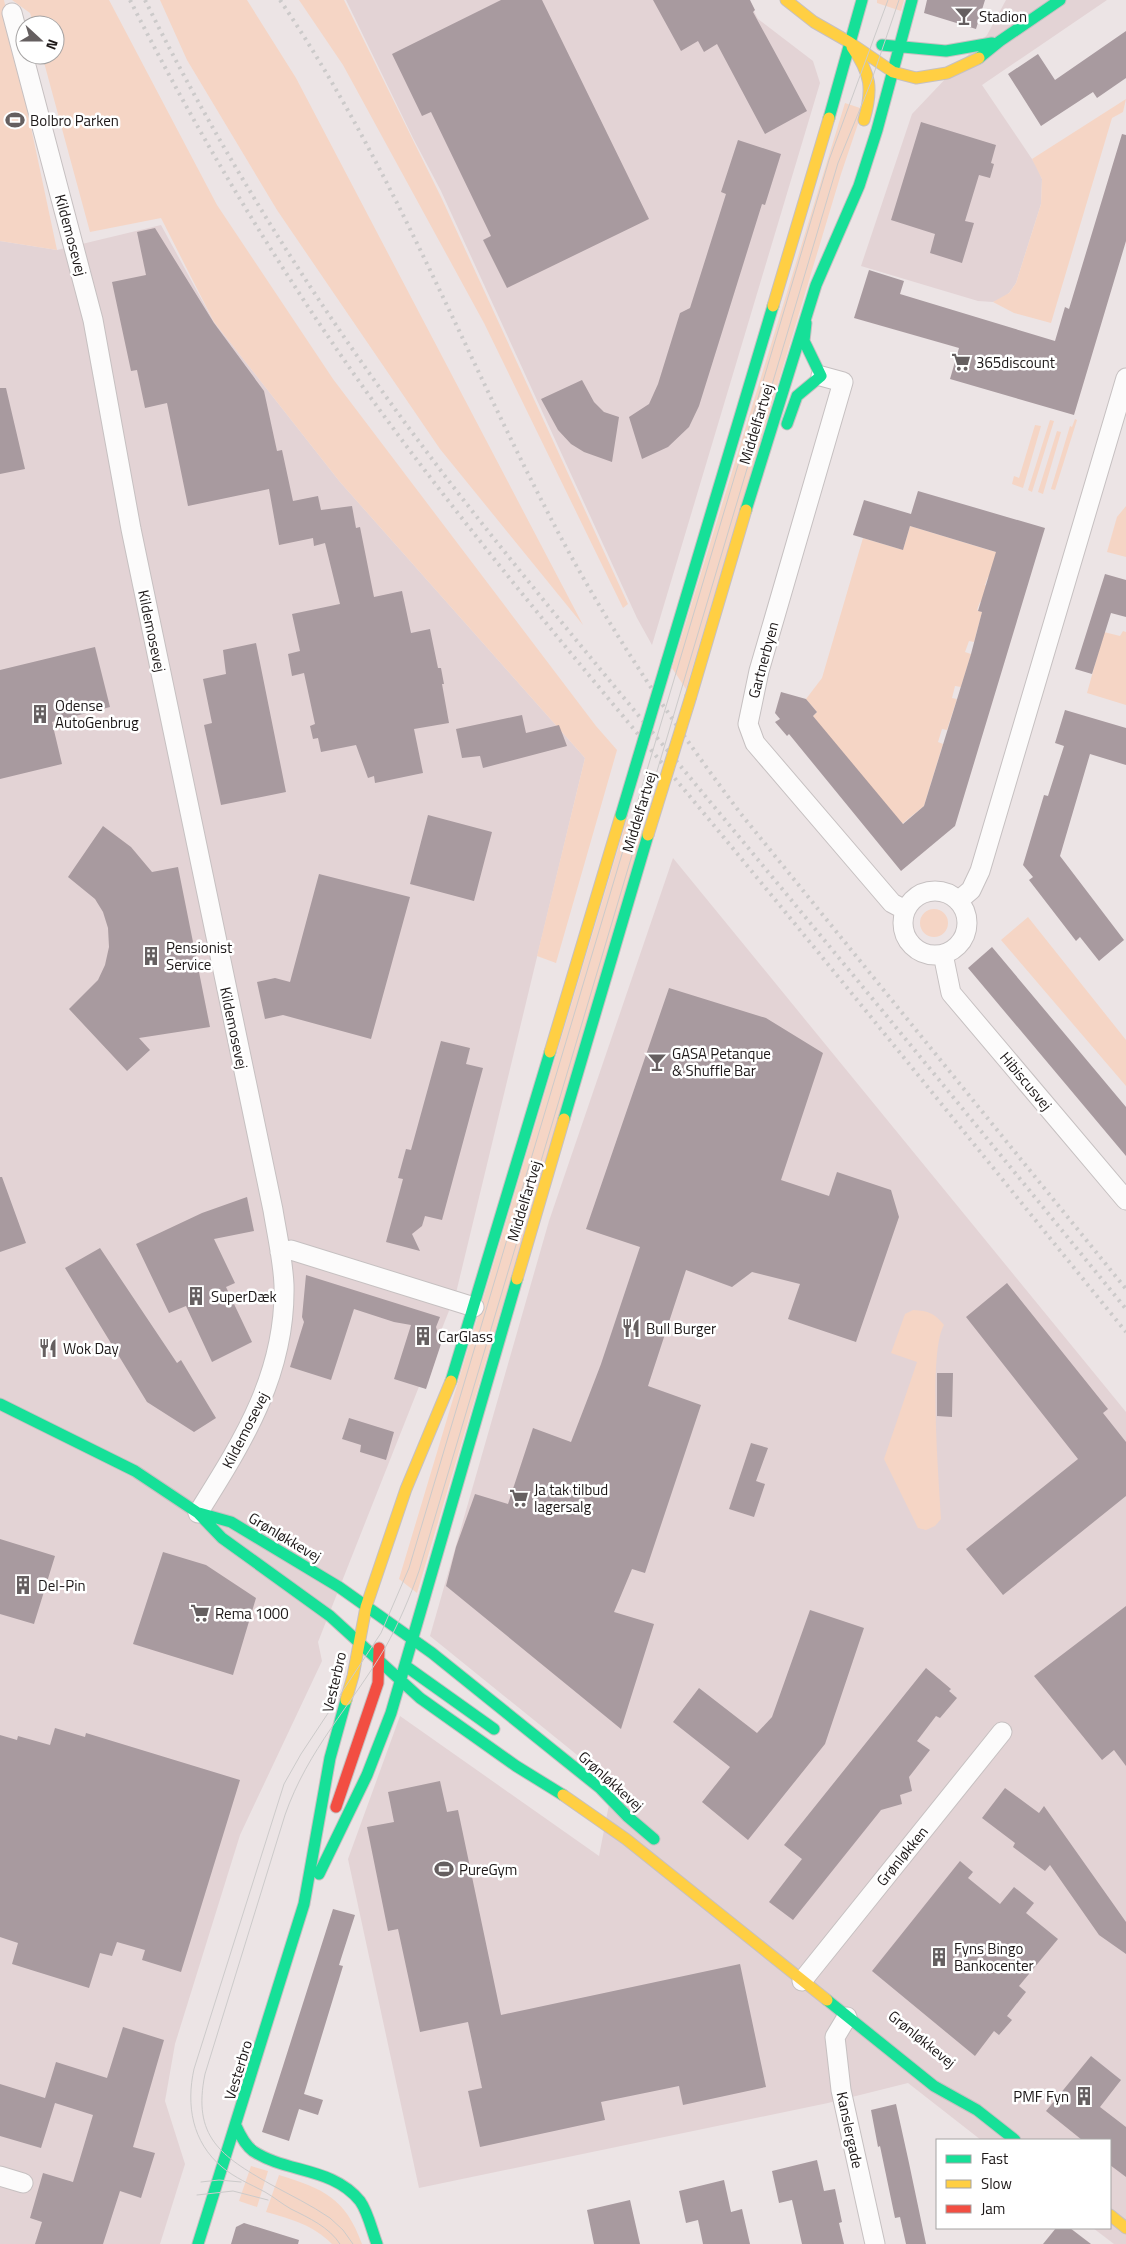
<svg xmlns="http://www.w3.org/2000/svg" width="1126" height="2244" font-family="'Titillium Web',sans-serif">
<style>
.built{fill:#e3d3d5}
.green{fill:#f5d5c5}
.building{fill:#a89a9f}
.lines{fill:none;stroke-linecap:round;stroke-linejoin:round}
.street-casing{stroke:#c6c0c1;stroke-width:21}
.fast-casing{stroke:#c6c0c1;stroke-width:13}
.slow-casing{stroke:#c6c0c1;stroke-width:13}
.jam-casing{stroke:#c6c0c1;stroke-width:13}
.street{stroke:#fcfbfb;stroke-width:19}
.fast{stroke:#16e098;stroke-width:11}
.slow{stroke:#ffcf43;stroke-width:11}
.jam{stroke:#f24e42;stroke-width:11}
.tram{stroke:#cccaca;stroke-width:1}
.rail{stroke:#cccaca;stroke-width:4;stroke-dasharray:2.5 5;stroke-linecap:butt}
.fast-bridge-casing{stroke:#c6c0c1;stroke-width:13;stroke-linecap:butt}
.slow-bridge-casing{stroke:#c6c0c1;stroke-width:13;stroke-linecap:butt}
.fast-bridge{stroke:#16e098;stroke-width:11}
.slow-bridge{stroke:#ffcf43;stroke-width:11}
.labels{text-anchor:middle;dominant-baseline:central;stroke-width:5;stroke-linejoin:round;paint-order:stroke}
.poi-label{font-size:15px;fill:#1d1818;stroke:#fff;text-anchor:start}
.street-label{font-size:15px;fill:#1d1818;stroke:#fff}
</style>
<rect width="100%" height="100%" fill="#ece4e5"/>
<path class="built" d="M346 0H748L758 19 813 61 820 83 652 645 637 618 441 191 413 138Z
M1006 0H1107L982 85 1036 165 1042 179 1041 204 1016 283 1009 293 1003 298 993 302 978 301 861 266 912 114 987 35Z
M161 225 214 322 340 482 585 758 456 1293 318 1642 322 1661 240 1835 175 2044 165 2101 185 2164 160 2244H0V241L57 250Z
M673 858 1126 1412V2244H1114L1093 2228H1110V2140H981L908 2083 828 2103 419 2188 348 1859 400 1716 599 1856 613 1784 430 1636 549 1221Z"/>
<path class="green" d="M0 0H4L57 250 0 241Z
M12 0H109L217 205 333 379 596 726 617 750 556 963 537 956 585 758 340 482 214 322 161 218 90 232 42 55H55V25H34L30 13Z
M160 0H247L296 78 583 625 440 449 277 210 187 60Z
M299 0H344L442 199 628 604 623 608 484 323 343 65Z
M877 0H904L901 11 877 3Z
M1126 99 1123 112 1112 118 1051 323 1014 313 993 302 1009 293 1016 283 1041 204 1042 179 1032 159Z
M845 103 863 109 841 174 686 689 672 668Z
M1075 419 1077 420 1055 490 1051 489 1070 426 1072 427Z
M1050 420 1054 421 1032 492 1028 490Z
M1035 425 1041 426 1023 488 1012 484 1014 476 1019 478Z
M1057 431 1061 432 1043 494 1038 492Z
M1126 506V557L1107 552 1117 517Z
M910 526 999 553 992 578 988 577 985 585 989 587 984 603 980 602 977 610 982 612 974 642 969 641 965 652 971 654 961 687 955 686 952 698 957 699 947 730 942 729 938 742 943 744 924 806 897 828 813 716 817 712 806 699 822 678 863 538 903 550Z
M1123 631 1126 632V705L1087 693 1104 632 1120 636Z
M627 819 643 832 417 1593 399 1579Z
M920 923a14 14 0 1 1 28 0a14 14 0 1 1-28 0Z
M1028 917 1126 1040V1086L1001 940Z
M913 1310C929 1311 934 1313 944 1325 928 1352 939 1481 941 1519L935 1526 926 1530 918 1528 884 1459 917 1362 891 1353 905 1314Z
M251 2166 268 2171 257 2207 239 2201Z
M279 2175C323 2189 345 2197 362 2244H332C313 2225 291 2219 266 2212Z"/>
<path class="building" d="M501 0H542L649 219 507 288 483 240 491 236 431 112 422 116 392 54Z
M653 0H750L755 10 753 12 807 111 765 134 717 44 704 52 698 41 681 51Z
M927 0H985L976 29 924 13Z
M1126 31V78L1097 98 1093 92 1041 126 1008 74 1038 54 1055 80Z
M921 122 996 145 991 163 994 164 990 178 979 175 965 221 974 223 962 263 930 253 935 234 891 220Z
M1122 134 1126 135V241L1074 415 950 379 959 348 854 318 869 270 904 281 900 294 1055 341 1065 307 1069 309Z
M738 140 781 154 765 205 762 204 699 406 689 427 668 447 642 459 629 417 649 404 658 384 680 313 690 308 726 194 721 192Z
M155 228 214 323 264 391 277 451 282 450 293 501 318 496 321 510 352 506 356 528 360 527 374 597 402 591 411 633 430 629 438 668H441L444 684H442L449 723 414 729 423 773 375 783 374 776 368 778 356 745 321 752 318 738 313 739 310 726 315 724 304 673 292 676 288 654 300 651 292 614 340 604 325 543 314 546 313 538 279 545 269 489 188 506 167 403 145 408 137 370 131 371 112 282 146 275 137 232Z
M582 380 594 402 604 412 619 417 612 462 584 452 571 444 558 430 541 399Z
M0 388H6L25 469 0 474Z
M918 491 1045 528 955 826 901 871 789 734 787 736 775 722 780 719 775 713 781 692 806 699 817 712 813 716 903 824 924 806 971 654 982 612 978 611 996 552 910 526 903 550 853 535 864 500 911 514Z
M1105 574 1126 580V617L1111 613 1092 674 1075 669Z
M256 643 286 792 221 805 204 725 212 723 203 679 226 674 223 650Z
M95 647 110 707 52 722 62 764 0 779V670Z
M1065 710 1126 728V765L1090 754 1060 856 1124 940 1099 961 1080 937 1076 941 1029 880 1033 877 1023 865 1044 795 1048 796 1064 746 1055 743Z
M522 715 526 733 559 725 567 746 483 768 480 756 462 758 456 729Z
M428 815 492 832 474 901 410 884Z
M103 826 131 847 152 872 178 867 210 1027 139 1038 150 1050 127 1071 69 1009 98 980 105 965 109 947 108 928 103 912 95 899 68 877Z
M319 874 410 897 371 1039 283 1015 265 1019 257 982 275 978 290 982Z
M992 947 1126 1107V1156L968 968Z
M669 988 766 1018 823 1053 781 1180 829 1196 837 1172 891 1190 899 1217 856 1342 788 1319 800 1284 752 1272 732 1287 686 1270 648 1386 701 1405 645 1573 632 1569 614 1612 654 1624 621 1729 446 1586 456 1547 475 1494 508 1504 533 1428 571 1442 601 1364 640 1247 586 1229Z
M441 1041 470 1048 466 1064 483 1068 442 1220 425 1216 422 1226 412 1234 420 1251 386 1242 403 1179 398 1178 406 1149 411 1150Z
M0 1177H2L26 1243 0 1252Z
M247 1197 254 1231 214 1239 235 1283 226 1287 252 1342 212 1362 186 1306 169 1313 136 1244 202 1213Z
M100 1248 177 1363 181 1360 216 1418 194 1432 147 1402 65 1268Z
M306 1275 440 1317 436 1327 441 1344 426 1389 394 1379 411 1325 394 1322 354 1309 331 1380 290 1367 304 1322 302 1317Z
M1007 1283 1108 1409 1103 1413 1126 1442V1496L1003 1595 966 1549 1078 1459 966 1317Z
M937 1373H953L952 1417 937 1416Z
M349 1418 394 1432 386 1460 360 1452 361 1445 342 1439Z
M751 1443 768 1448 756 1481 765 1484 754 1517 729 1509Z
M0 1539 55 1556 34 1624 0 1614Z
M163 1552 206 1565 256 1598 233 1675 133 1644Z
M1126 1606V1766L1114 1750 1102 1760 1034 1676Z
M810 1610 864 1628 825 1744 748 1840 702 1802 730 1767 673 1722 699 1688 757 1733 772 1717Z
M926 1668 951 1689 949 1691 957 1698 940 1718 936 1716 917 1741 930 1750 909 1777 912 1791 900 1795 902 1804 881 1810 793 1920 769 1902 802 1859 784 1845Z
M55 1728 85 1737 86 1733 240 1780 181 1972 142 1960 145 1950 117 1942 112 1956 100 1953 89 1988 12 1964 18 1943 0 1937V1735L17 1740 18 1736 50 1745Z
M440 1781 447 1812 458 1810 501 2015 740 1964 766 2087 683 2105 679 2086 601 2102 605 2120 480 2147 468 2091 482 2088 468 2022 420 2032 398 1929 388 1931 367 1827 394 1822 388 1792Z
M1005 1788 1039 1813 1044 1806 1126 1922V1954L1099 1935 1050 1865 1045 1871 1013 1847 1015 1843 982 1818Z
M960 1861 973 1872 968 1878 1000 1904 1014 1887 1034 1903 1026 1913 1058 1939 1019 1986 1026 1992 1007 2016 1012 2020 999 2035 994 2031 975 2056 872 1971Z
M333 1909 355 1915 339 1965 343 1966 304 2094 323 2100 318 2115 299 2109 289 2141 262 2132Z
M123 2027 164 2040 133 2147 155 2153 141 2198 120 2191 103 2244H35L42 2222 30 2218 43 2173 73 2182 93 2115 55 2103 41 2148 0 2136V2084L45 2098 56 2062 107 2078Z
M1091 2056 1121 2080 1100 2107 1126 2127V2177L1110 2165V2140H1082L1046 2111Z
M896 2104 909 2163 926 2244H906L900 2217 895 2218 880 2146 878 2147 871 2110Z
M817 2160 824 2191 835 2189 842 2222 839 2223 844 2244H802L792 2200 779 2203 772 2171Z
M724 2180 731 2212 742 2209 750 2244H703L698 2220 686 2223 679 2191Z
M630 2200 640 2244H594L587 2210Z
M244 2223 299 2240 298 2244H231L236 2227Z
M1056 2228H1070L1091 2244H1043Z"/>
<g class="lines">
<g class="street-casing">
<path id="street" d="M12 13 93 320 131 529 273 1210C277 1235 283 1260 284 1285 286 1374 243 1441 198 1513
M821 376 843 382 759 671 748 724 755 743 892 903 905 910
M903 923a32 32 0 1 1 64 0a32 32 0 1 1-64 0Z
M958 901 971 890 980 871 1126 378
M943 954 951 993 1126 1200
M280 1252 291 1250 474 1307
M802 1981 1002 1732
M847 2017 835 2037 841 2090 875 2244
M0 2176 23 2183"/>
</g>
<g class="fast-casing">
<path id="fast" d="M882 45 946 51 992 43
M979 58 1000 41 1060 0
M829 118 862 0
M787 424 797 396 821 376 804 341 806 323
M746 510 816 285 859 186 877 130 912 0
M667 661 773 306
M564 1119 648 835
M451 1381 550 1052
M0 1404 135 1471 198 1513 222 1538 330 1616 420 1698 516 1766 563 1795
M199 1513 231 1522 339 1587 432 1653 600 1788 627 1816 654 1839
M407 1667 494 1729
M319 1874 367 1775 391 1713 517 1279
M827 2000 934 2086 977 2110 1015 2140
M236 2126C240 2135 245 2145 253 2151 286 2173 333 2167 360 2201 368 2212 372 2231 377 2244
M198 2244 304 1904 330 1758 346 1700"/>
</g>
<g class="slow-casing">
<path id="slow" d="M786 0 814 22 849 42 893 72 916 78 947 73 979 58
M852 47C871 74 873 89 864 120
M773 306 829 118
M691 696 746 510
M550 1052 621 815
M517 1279 564 1119
M346 1700 353 1676 366 1607 406 1489 451 1381
M563 1795 626 1839 827 2000
M1110 2215 1126 2228"/>
</g>
<g class="jam-casing">
<path id="jam" d="M336 1807 378 1683 379 1648"/>
</g>
<use href="#street" class="street"/>
<use href="#fast" class="fast"/>
<use href="#slow" class="slow"/>
<use href="#jam" class="jam"/>
<path class="tram" d="M201 2182 219 2180 241 2182
M197 2195 233 2191 268 2200
M340 2244C329 2227 309 2218 291 2209 282 2204 274 2197 265 2192 250 2184 235 2178 222 2167 192 2142 186 2105 194 2069L284 1784 301 1754 381 1633 409 1568 829 160 888 0
M353 2244 343 2230 330 2218C311 2205 290 2195 270 2184 221 2156 192 2137 205 2074L285 1815C308 1749 351 1706 385 1648 399 1623 410 1597 419 1571L838 163 871 82 899 0"/>
<path class="rail" d="M130 0C199 137 279 269 368 394 468 532 578 662 687 793 835 971 980 1152 1126 1332
M145 0C229 170 333 330 448 480 527 582 610 681 692 780 838 956 982 1132 1126 1309
M280 0C388 159 458 339 546 509 601 617 668 717 741 814L1126 1289"/>
<g class="fast-bridge-casing">
<path id="fast-bridge" d="M621 815 667 661"/>
</g>
<g class="slow-bridge-casing">
<path id="slow-bridge" d="M648 835 691 696"/>
</g>
<use href="#fast-bridge" class="fast-bridge"/>
<use href="#slow-bridge" class="slow-bridge"/>
</g>
<defs>
<g id="bar-bare" transform="scale(1.5)"><path d="M-6-5H6L.8 .8V4.5H3.5V6h-7V4.5H-.8V.8Z" fill="#655f60" stroke="#fff" stroke-width="2.5" paint-order="stroke"/></g>
<g id="stadium-bare" transform="scale(1.5)"><path d="M0-5a6.5 5 0 1 0 0 10a6.5 5 0 1 0 0-10ZM-3.5-1.8h7v3.6h-7Z" fill="#655f60" stroke="#fff" stroke-width="2.5" paint-order="stroke"/></g>
<g id="supermarket-bare" transform="scale(1.5)"><path d="M-6-5.5h2.5l.6 2H6L4.5 2H-2.5L-4.4-4H-6ZM-1.5 3.2a1.3 1.3 0 1 0 .1 0ZM3 3.2a1.3 1.3 0 1 0 .1 0Z" fill="#655f60" stroke="#fff" stroke-width="2.5" paint-order="stroke"/></g>
<g id="building-bare" transform="scale(1.5)"><path d="M-4-6H4V6H1V3H-1V6H-4ZM-2.5-4.3h1.7v1.8h-1.7ZM.8-4.3h1.7v1.8H.8ZM-2.5-1h1.7V.8h-1.7ZM.8-1h1.7V.8H.8Z" fill="#655f60" stroke="#fff" stroke-width="2.5" paint-order="stroke"/></g>
<g id="restaurant-bare" transform="scale(1.5)"><path d="M-5-6h1v4h1v-4h1v4h1v-4h1v5L-1.5 .5V6h-2V.5L-5-1ZM5-6V6H3V1.5H1.5Q1.5-4 5-6Z" fill="#655f60" stroke="#fff" stroke-width="2.5" paint-order="stroke"/></g>
</defs>
<g fill-rule="evenodd">
<use href="#bar-bare" x="964" y="16"/>
<use href="#stadium-bare" x="15" y="120"/>
<use href="#supermarket-bare" x="961" y="362"/>
<use href="#building-bare" x="40" y="714"/>
<use href="#building-bare" x="151" y="956"/>
<use href="#bar-bare" x="657" y="1062"/>
<use href="#building-bare" x="196" y="1296"/>
<use href="#restaurant-bare" x="631" y="1328"/>
<use href="#building-bare" x="423" y="1336"/>
<use href="#restaurant-bare" x="48" y="1348"/>
<use href="#supermarket-bare" x="519" y="1498"/>
<use href="#building-bare" x="23" y="1585"/>
<use href="#supermarket-bare" x="200" y="1613"/>
<use href="#stadium-bare" x="444" y="1869"/>
<use href="#building-bare" x="939" y="1957"/>
<use href="#building-bare" x="1084" y="2096"/>
</g>
<g class="labels">
<g class="poi-label">
<text x="979" y="16">Stadion</text>
<text x="30" y="120">Bolbro Parken</text>
<text x="976" y="362">365discount</text>
<text x="55" y="705">Odense<tspan x="55" dy="17">AutoGenbrug</tspan></text>
<text x="166" y="947">Pensionist<tspan x="166" dy="17">Service</tspan></text>
<text x="672" y="1053">GASA Petanque<tspan x="672" dy="17">&amp; Shuffle Bar</tspan></text>
<text x="211" y="1296">SuperDæk</text>
<text x="646" y="1328">Bull Burger</text>
<text x="438" y="1336">CarGlass</text>
<text x="63" y="1348">Wok Day</text>
<text x="534" y="1489">Ja tak tilbud<tspan x="534" dy="17">lagersalg</tspan></text>
<text x="38" y="1585">Del-Pin</text>
<text x="215" y="1613">Rema 1000</text>
<text x="459" y="1869">PureGym</text>
<text x="954" y="1948">Fyns Bingo<tspan x="954" dy="17">Bankocenter</tspan></text>
<text x="1069" y="2096" text-anchor="end">PMF Fyn</text>
</g>
<g class="street-label">
<text transform="translate(71 235) rotate(75)">Kildemosevej</text>
<text transform="translate(756 424) rotate(-73)">Middelfartvej</text>
<text transform="translate(152 631) rotate(78)">Kildemosevej</text>
<text transform="translate(763 660) rotate(-75)">Gartnerbyen</text>
<text transform="translate(639 812) rotate(-73)">Middelfartvej</text>
<text transform="translate(234 1028) rotate(78)">Kildemosevej</text>
<text transform="translate(1026 1081) rotate(50)">Hibiscusvej</text>
<text transform="translate(524 1201) rotate(-73)">Middelfartvej</text>
<text transform="translate(245 1430) rotate(-63)">Kildemosevej</text>
<text transform="translate(285 1537) rotate(31)">Grønløkkevej</text>
<text transform="translate(334 1682) rotate(-77)">Vesterbro</text>
<text transform="translate(611 1781) rotate(42)">Grønløkkevej</text>
<text transform="translate(902 1856) rotate(-51)">Grønløkken</text>
<text transform="translate(922 2039) rotate(39)">Grønløkkevej</text>
<text transform="translate(238 2070) rotate(-73)">Vesterbro</text>
<text transform="translate(850 2130) rotate(78)">Kanslergade</text>
</g>
</g>
<rect x="936" y="2139" width="175" height="90" fill="#ffffff" stroke="#a5a3a3"/>
<rect x="946" y="2155" width="25" height="8" fill="#16e098" stroke="#a5a3a3"/>
<text x="981" y="2164" font-size="15" fill="#1d1818">Fast</text>
<rect x="946" y="2180" width="25" height="8" fill="#ffcf43" stroke="#a5a3a3"/>
<text x="981" y="2189" font-size="15" fill="#1d1818">Slow</text>
<rect x="946" y="2205" width="25" height="8" fill="#f24e42" stroke="#a5a3a3"/>
<text x="981" y="2214" font-size="15" fill="#1d1818">Jam</text>
<g transform="translate(40 40) rotate(111)"><circle r="24" fill="#ffffff" stroke="#a5a3a3"/>
<path d="M0-4L9 19L0 12L-9 19Z" fill="#655f60"/>
<text y="-8" font-size="14" font-weight="bold" text-anchor="middle" fill="#1d1818">N</text>
</g>
</svg>
